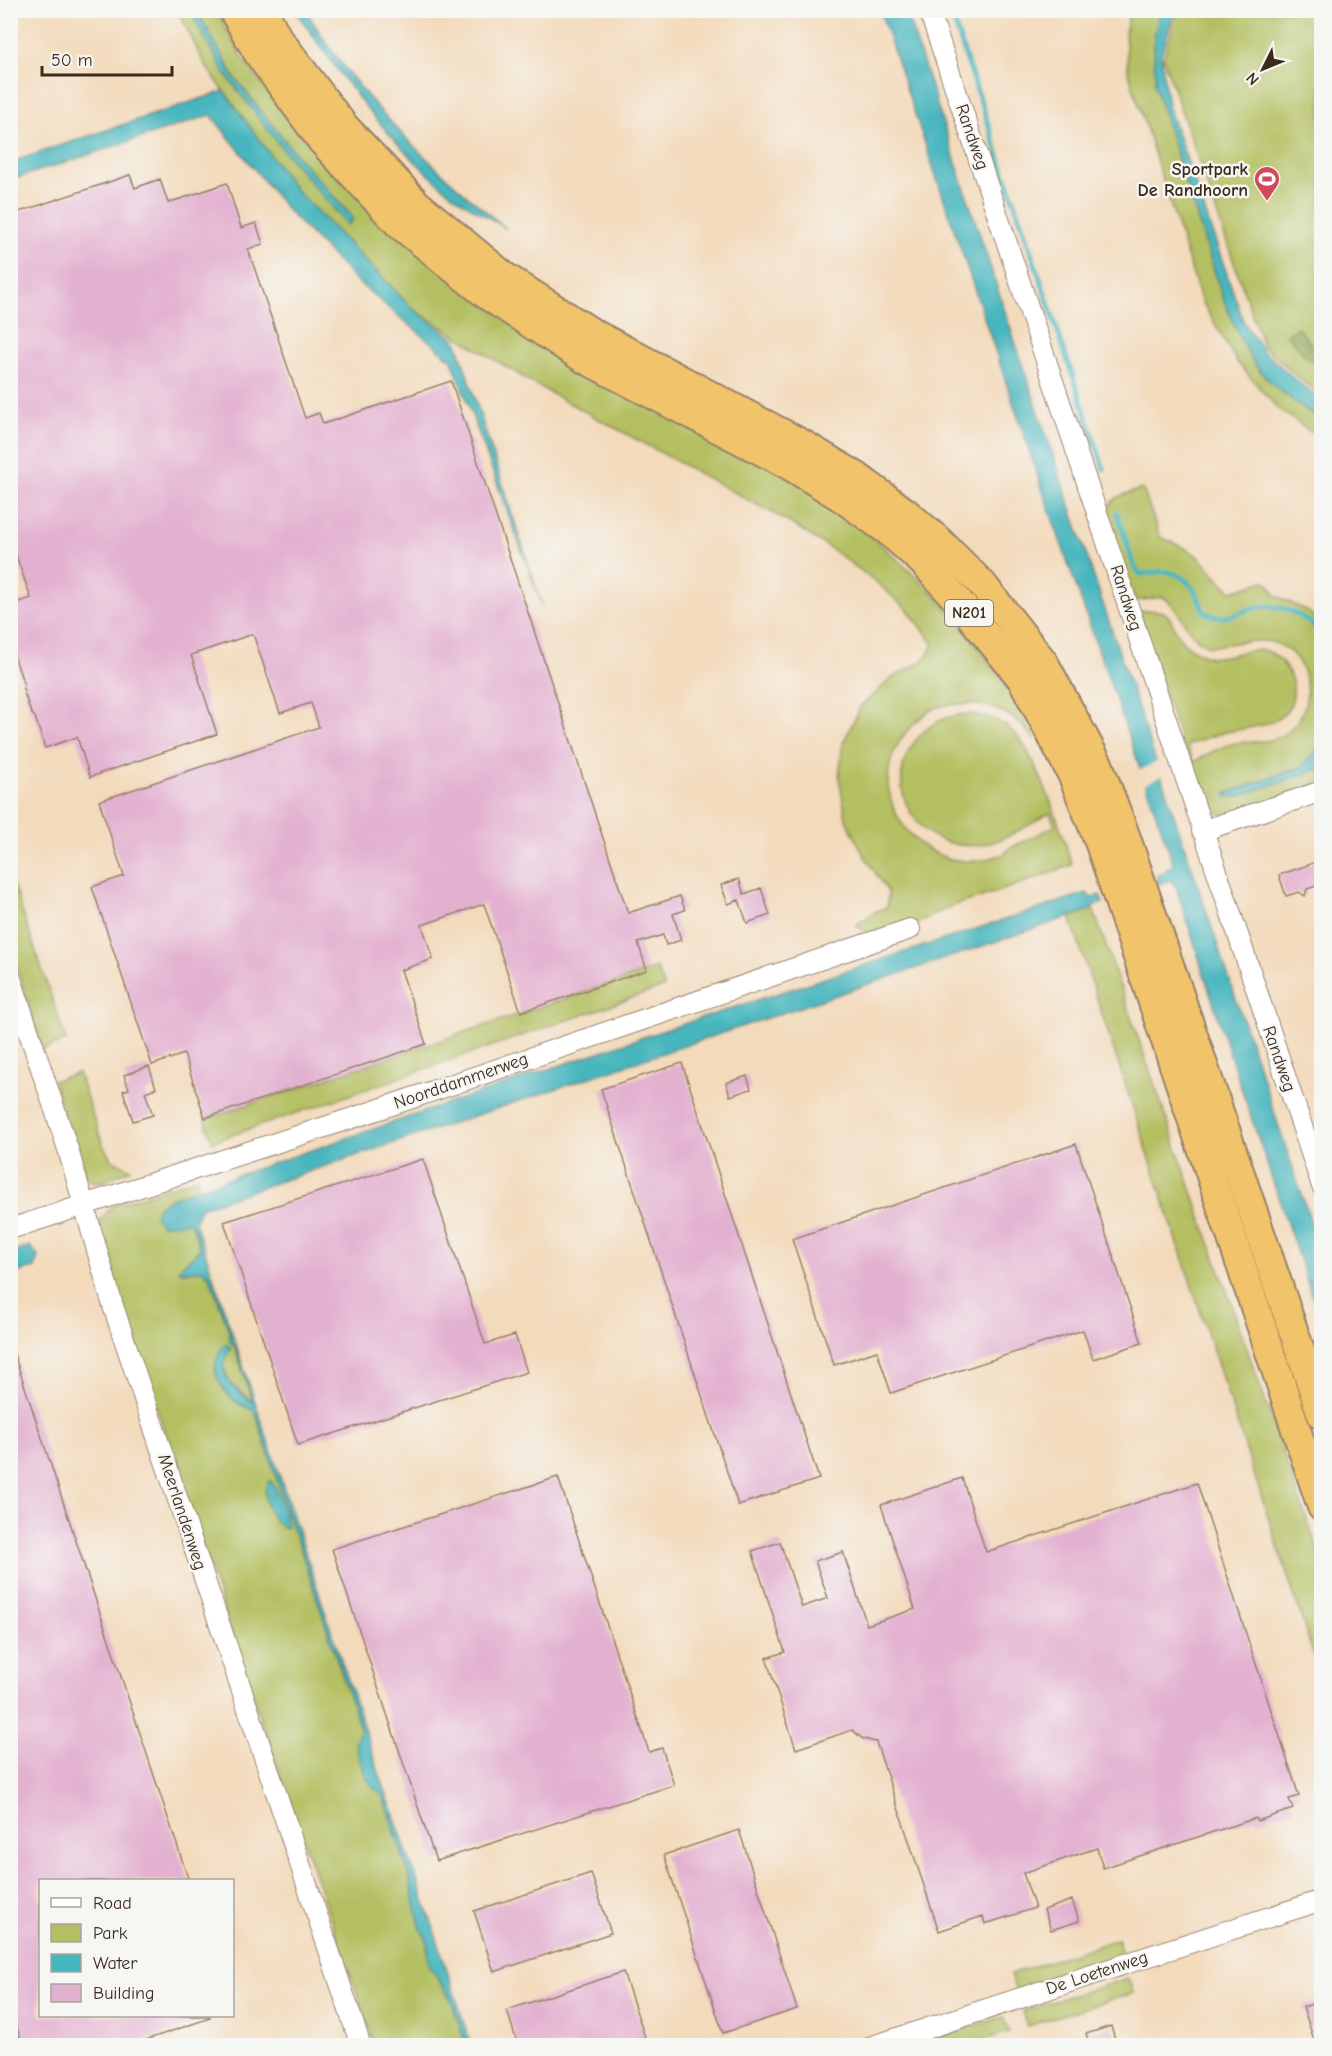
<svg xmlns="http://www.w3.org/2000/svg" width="1332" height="2056" font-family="'Comic Neue',sans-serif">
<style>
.green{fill:#b3bf61;stroke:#777440;stroke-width:1.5}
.forest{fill:#8ea657;stroke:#64683a;stroke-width:1.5}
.water{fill:#46b6be;stroke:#40706e;stroke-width:1.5}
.pier{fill:#f3dabb}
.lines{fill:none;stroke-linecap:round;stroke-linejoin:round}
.stream{stroke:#46b6be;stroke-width:5}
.building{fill:#e3b1d0}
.minor-casing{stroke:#97826c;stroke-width:22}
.highway-casing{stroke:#97826c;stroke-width:32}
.minor{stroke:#fff;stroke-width:20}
.highway{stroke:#f1c36a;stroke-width:28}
.labels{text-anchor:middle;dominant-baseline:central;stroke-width:5;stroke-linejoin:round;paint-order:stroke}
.shield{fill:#f6f6f2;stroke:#73675e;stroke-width:1.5}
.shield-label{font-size:16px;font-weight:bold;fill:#3b2a1e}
.street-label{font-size:18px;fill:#3b2a1e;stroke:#f6f6f2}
.poi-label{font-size:18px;font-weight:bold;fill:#3b2a1e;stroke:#f6f6f2;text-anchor:end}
</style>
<rect width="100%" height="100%" fill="#f6f6f2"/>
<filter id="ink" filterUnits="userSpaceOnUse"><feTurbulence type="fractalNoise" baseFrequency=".0167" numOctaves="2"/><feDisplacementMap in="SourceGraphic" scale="12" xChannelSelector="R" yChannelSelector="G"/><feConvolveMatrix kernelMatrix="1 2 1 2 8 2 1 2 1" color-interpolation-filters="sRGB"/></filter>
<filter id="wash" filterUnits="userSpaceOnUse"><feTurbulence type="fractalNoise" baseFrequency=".008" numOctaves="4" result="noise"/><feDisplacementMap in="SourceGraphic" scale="24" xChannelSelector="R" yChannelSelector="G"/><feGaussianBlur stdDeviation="1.35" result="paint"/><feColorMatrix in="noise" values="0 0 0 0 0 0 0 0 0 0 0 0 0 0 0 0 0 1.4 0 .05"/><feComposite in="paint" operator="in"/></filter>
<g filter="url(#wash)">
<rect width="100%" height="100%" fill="#f3dabb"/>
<path class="green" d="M178 11H190L224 72 288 156 353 218 297 156 234 77 197 11H217L242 57 297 131 808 489 881 544 934 594 979 647 1009 691 1035 740C1018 717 998 705 969 704 959 704 947 704 938 707 928 710 919 719 912 726 874 763 884 819 926 848 937 855 952 861 965 861 979 862 992 858 1005 854L1008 849 1055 826 1050 813C1029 824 1004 842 980 845 959 848 936 842 921 826 862 761 951 677 1013 732 1036 752 1063 834 1072 865L1003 890 949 907 908 928 870 935 856 925 875 912 887 907 888 892 865 857 846 819 839 777 843 743 861 706 892 678 923 661 934 644 908 610 875 581 830 548 787 521 534 384 414 310 295 189 205 65Z
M1130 11H1160L1154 37 1155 86 1224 301C1234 323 1245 352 1260 371 1273 387 1304 409 1321 420V439L1277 408 1237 362 1201 300 1128 71 1125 33Z
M1178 11H1321V397L1263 346 1163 58Z
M1143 489 1160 537C1174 543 1191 549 1202 560 1212 571 1220 583 1232 591L1264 581 1268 583 1276 596 1306 610 1321 623V747L1301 767 1227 793 1239 796 1321 768V785L1226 816 1207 809 1200 800 1138 612C1184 604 1162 629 1191 648 1197 652 1205 656 1212 657 1240 659 1265 633 1287 669 1292 678 1295 689 1292 700 1286 727 1248 727 1226 732 1213 735 1200 741 1187 745L1193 762C1205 756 1217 748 1231 744 1248 740 1268 745 1284 734 1295 726 1304 714 1306 700 1308 686 1306 674 1298 661 1282 636 1253 639 1227 644 1219 645 1212 648 1205 644 1184 633 1182 609 1163 597L1136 601 1106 518C1108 496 1124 494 1143 489Z
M10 876 66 1040 43 1050 11 949Z
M1093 909 1321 1560V1677L1070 917Z
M657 968 664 987 212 1142 205 1119Z
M78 1073 104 1147 111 1159 131 1169 104 1181 93 1182 85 1174 53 1081Z
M197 1178 200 1189 171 1198 157 1208 184 1222H191L200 1249 182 1272 203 1270 210 1277 230 1334V1341L235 1347 253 1402 230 1383 223 1365 226 1356 215 1370C219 1383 228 1397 240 1404 247 1408 252 1407 256 1414L292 1527 300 1547 359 1725 361 1730 356 1747 363 1769 384 1799 407 1868 420 1925 427 1941 429 1964 451 1999 466 2045H375L251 1692 101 1241 99 1227 101 1219 112 1206Z
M1118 1939 1122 1955 1016 1991 1010 1974Z
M1128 1978 1133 1993 1027 2026 1022 2011Z
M1003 2017 1009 2032 967 2045H912Z"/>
<path class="forest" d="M1297 327 1317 351 1321 353V368L1304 354 1287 335Z"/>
<path class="water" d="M190 11H197L234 77 297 156 353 218 348 225 288 156 224 72Z
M296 11H306C357 96 430 167 507 229 488 217 467 206 449 192 388 142 340 76 296 11Z
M880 11H906L911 26 1022 363 1321 1252V1323L1227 1046 1176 886 1170 880 1159 884 1156 876 1167 872 1166 869 1172 866 1173 862 1048 506Z
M1160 11H1175L1161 54 1168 106 1244 323 1264 352 1321 402V420C1304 409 1273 387 1260 371 1245 352 1234 323 1224 301L1155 86 1154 37Z
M224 91 295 189 414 310 456 340 542 606 452 360 360 284 288 211 211 115 11 180V162Z
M1321 747V768L1239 796 1227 797 1226 794 1301 767Z
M1087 893 1090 898 1100 895 1103 903 1092 906 1093 909 200 1208 195 1222 379 1773 430 1917 471 2045H466L451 1999 429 1964 427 1941 420 1926 407 1868 384 1799C380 1790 372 1788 368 1780 363 1772 358 1753 355 1742L361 1730 359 1725 300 1547 292 1528 256 1414C252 1407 247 1408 240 1404 228 1397 214 1380 216 1365 217 1356 219 1349 226 1344L231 1349C228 1354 223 1359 223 1366 224 1380 241 1396 253 1402L235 1347 230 1341V1334L210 1277 203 1270 180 1271 179 1269 200 1249 195 1230 189 1222 162 1225 155 1217 157 1208 171 1198 640 1038Z
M30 1246 38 1256 35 1268 11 1274V1253Z
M270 1480C280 1493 284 1510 287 1526L285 1528C269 1521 259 1494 270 1480Z"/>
<path class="pier" d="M1159 761 1163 775 1143 785 1138 771Z"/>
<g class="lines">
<path class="stream" d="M950 10 1104 469
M1117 513 1134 566 1140 574C1149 574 1160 570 1168 572 1189 575 1198 595 1204 612 1231 624 1235 611 1259 607 1283 603 1308 617 1322 635"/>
</g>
<g id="blocks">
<path class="building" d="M130 175 135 188 160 179 168 203 227 183 241 228 256 223 263 244 248 249 305 418 319 413 323 424 451 381 628 913 680 896 685 910 673 914 681 940 666 945 663 935 638 943 647 970 521 1012 484 904 422 925 433 959 401 970 426 1044 205 1118 184 1054 152 1065 92 887 124 876 99 801 319 727 311 703 280 713 253 634 191 655 217 734 90 777 77 737 45 748 35 717 31 713 23 689 24 685 10 644V605L31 598 10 538V215Z
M1322 860V884L1307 889 1305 896 1299 892 1286 896 1279 875Z
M739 879 744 894 761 888 770 915 747 923 739 900 728 904 721 885Z
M682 1063 819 1479 738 1505 601 1089Z
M149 1066 156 1088 145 1092 153 1115 133 1121 123 1091 129 1089 124 1075Z
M747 1076 751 1089 730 1096 726 1083Z
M1076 1144 1142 1343 1093 1359 1083 1330 891 1393 877 1351 834 1365 792 1239Z
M423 1159 485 1344 515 1335 527 1372 298 1445 224 1222Z
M10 1351H13L189 1881H40V2016H210V2018L128 2046H23L10 2007Z
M558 1477 649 1752 662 1748 674 1785 436 1861 332 1549Z
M962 1478 986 1552 1197 1483 1299 1796 1289 1799 1293 1809 1257 1821 1256 1818 1103 1868 1097 1848 1023 1873 1035 1908 985 1924 983 1916 939 1931 876 1742 863 1739 852 1730 796 1749 766 1658 785 1652 752 1551 780 1542 802 1607 828 1598 815 1561 843 1552 867 1625 915 1609 881 1505Z
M739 1830 797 2009 723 2033 664 1855Z
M591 1873 611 1933 494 1972 474 1911Z
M1072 1900 1079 1921 1051 1930 1044 1910Z
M623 1972 648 2046H518L507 2010Z
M1322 2001V2046H1316L1303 2007Z
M1111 2026 1117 2046H1090L1086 2034Z"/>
</g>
</g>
<g filter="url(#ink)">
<use href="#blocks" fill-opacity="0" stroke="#97826c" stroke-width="1.5"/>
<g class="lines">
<g class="minor-casing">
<path id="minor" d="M929 10 1322 1186
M1202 831 1322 791
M10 976 67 1146 113 1306 361 2046
M10 1229 371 1112 910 929
M873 2046 1322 1900"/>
</g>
<g class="highway-casing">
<path id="highway" d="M233 10 258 53 322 141 399 224 487 295 583 358 789 465 841 497 887 530 924 563 959 602 1022 679 1073 776 1100 844 1322 1507
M263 10 277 37 343 125 417 204 505 277 594 334 804 445 856 476 905 512 940 542 982 584 1044 663 1098 764 1126 838 1322 1415"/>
</g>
<use href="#minor" class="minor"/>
<use href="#highway" class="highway"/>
</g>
</g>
<defs>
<g id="stadium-pin" transform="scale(1.35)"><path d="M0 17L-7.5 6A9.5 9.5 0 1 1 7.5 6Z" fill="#d1495b" stroke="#f6f6f2"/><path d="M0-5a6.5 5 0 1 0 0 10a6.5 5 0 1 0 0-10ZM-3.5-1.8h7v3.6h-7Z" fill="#fff"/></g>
</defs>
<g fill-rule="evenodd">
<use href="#stadium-pin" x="1267" y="179"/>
</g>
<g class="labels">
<rect class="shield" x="945" y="600" width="48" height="26" rx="4.5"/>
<g class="shield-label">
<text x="969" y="613">N201</text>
</g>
<g class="street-label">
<text transform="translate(972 137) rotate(71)">Randweg</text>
<text transform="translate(1126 598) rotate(72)">Randweg</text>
<text transform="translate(1279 1059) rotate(71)">Randweg</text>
<text transform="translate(461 1081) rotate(-19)">Noorddammerweg</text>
<text transform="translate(182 1512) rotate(72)">Meerlandenweg</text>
<text transform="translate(1097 1973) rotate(-18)">De Loetenweg</text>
</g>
<g class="poi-label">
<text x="1248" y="169">Sportpark<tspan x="1248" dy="21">De Randhoorn</tspan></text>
</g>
</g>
<rect width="1332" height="2056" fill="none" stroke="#f6f6f2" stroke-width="36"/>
<rect x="39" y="1879" width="195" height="138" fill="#f6f6f2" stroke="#aba49d" stroke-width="1.5"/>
<rect x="51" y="1898" width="30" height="9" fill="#ffffff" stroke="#aba49d" stroke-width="1.5"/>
<text x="93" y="1909" font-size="18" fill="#3b2a1e">Road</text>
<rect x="51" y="1924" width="30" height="18" fill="#b3bf61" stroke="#aba49d" stroke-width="1.5"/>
<text x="93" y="1939" font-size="18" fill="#3b2a1e">Park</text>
<rect x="51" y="1954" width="30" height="18" fill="#46b6be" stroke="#aba49d" stroke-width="1.5"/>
<text x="93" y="1969" font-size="18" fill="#3b2a1e">Water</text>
<rect x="51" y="1984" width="30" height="18" fill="#e3b1d0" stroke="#aba49d" stroke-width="1.5"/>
<text x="93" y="1999" font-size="18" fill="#3b2a1e">Building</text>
<g transform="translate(1263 69) rotate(227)" stroke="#f6f6f2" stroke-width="4.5" paint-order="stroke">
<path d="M0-4.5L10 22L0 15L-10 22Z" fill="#3b2a1e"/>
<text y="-9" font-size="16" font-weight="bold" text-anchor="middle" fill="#3b2a1e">N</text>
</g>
<path d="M42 66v9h130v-9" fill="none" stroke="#3b2a1e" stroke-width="3"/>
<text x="51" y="66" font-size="18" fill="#3b2a1e" stroke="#f6f6f2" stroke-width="4.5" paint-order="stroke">50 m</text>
</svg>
